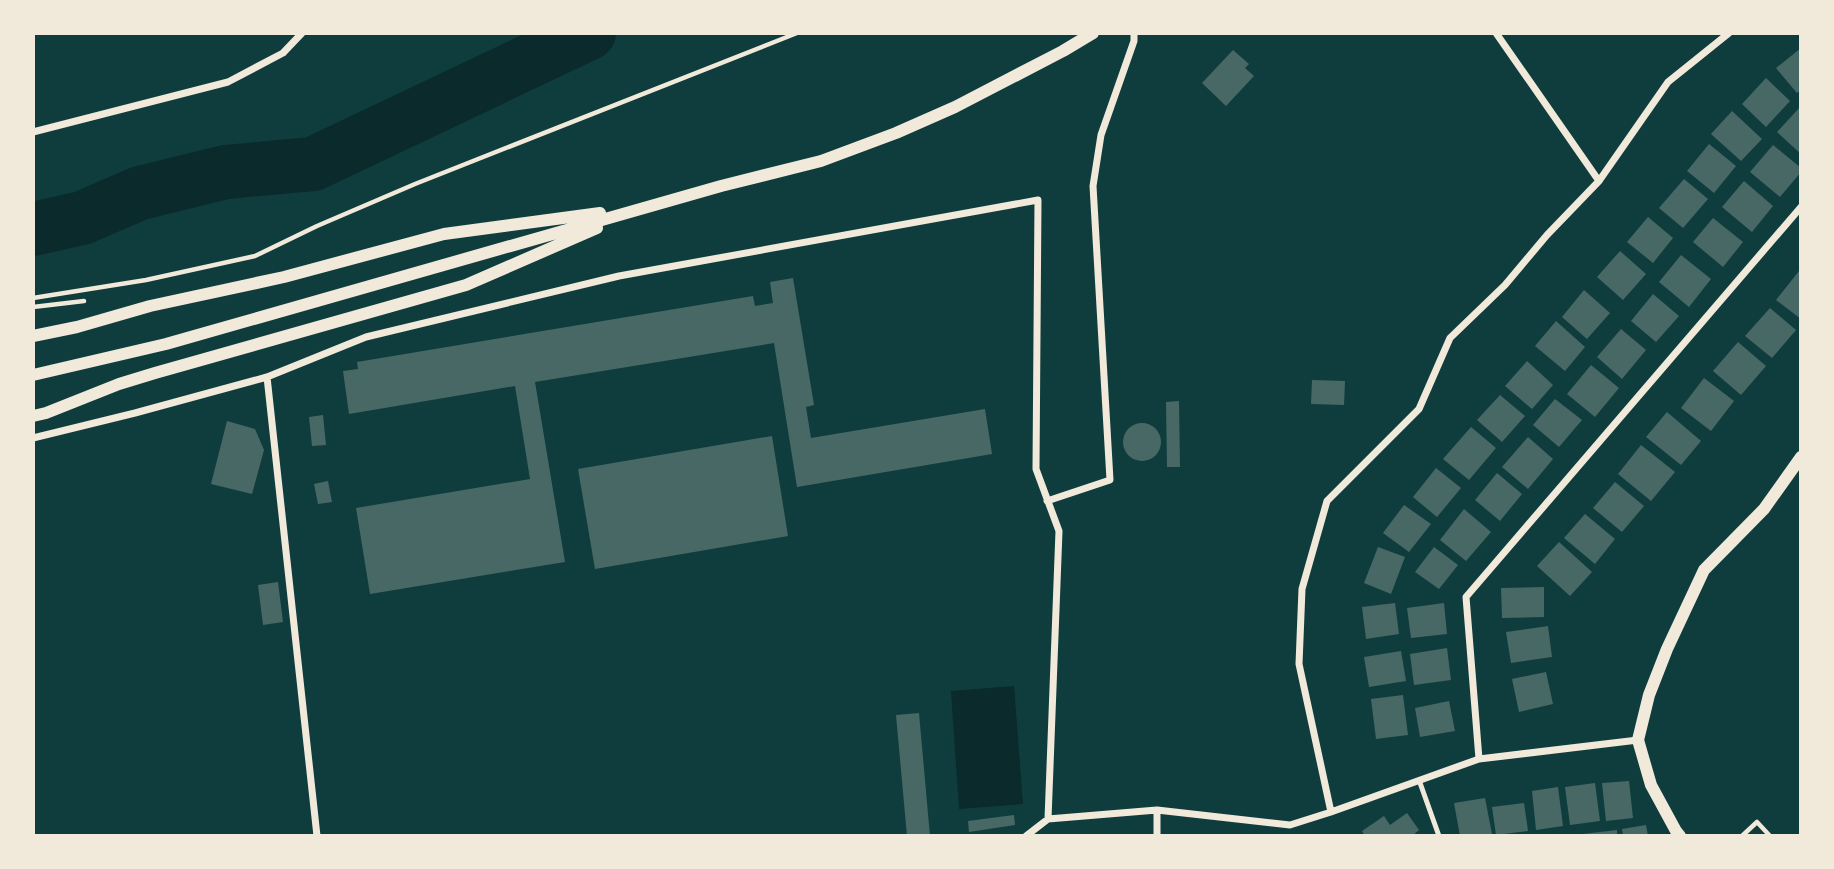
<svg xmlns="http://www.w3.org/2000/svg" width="1834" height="869" font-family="Quicksand,sans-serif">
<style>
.water{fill:#0a2a2b}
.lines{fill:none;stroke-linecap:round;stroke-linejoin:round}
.river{stroke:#0a2a2b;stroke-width:54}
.building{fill:#486865}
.path{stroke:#f1e9da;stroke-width:4.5}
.service{stroke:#f1e9da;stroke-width:5}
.minor{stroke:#f1e9da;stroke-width:7}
.tertiary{stroke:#f1e9da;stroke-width:12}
</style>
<rect width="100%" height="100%" fill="#0f3d3e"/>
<path class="water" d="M1014 686 1023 804 959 809 951 691Z"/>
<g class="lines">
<path class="river" d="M33 229 82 218 140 193 226 172 313 164 589 33"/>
</g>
<path class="building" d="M1801 48V90L1797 93 1776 68Z
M1233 50 1249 64 1245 68 1254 76 1226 106 1202 83Z
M1766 78 1790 101 1766 127 1742 104Z
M1801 106V154L1777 132Z
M1732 111 1762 139 1741 161 1711 134Z
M1709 144 1736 166 1714 193 1687 171Z
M1773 145 1801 168V172L1780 197 1750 172Z
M1684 179 1708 199 1683 228 1659 208Z
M1744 181 1773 206 1752 232 1722 207Z
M1648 217 1673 238 1653 263 1627 242Z
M1713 218 1743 242 1723 267 1693 242Z
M1620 251 1646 274 1623 300 1597 277Z
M1681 255 1711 279 1689 307 1659 282Z
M1799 271 1801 272V319L1776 300Z
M793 278 814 405 806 407 811 438 985 409 992 454 797 487 774 343 535 382 565 562 370 594 356 508 530 479 515 386 349 414 343 371 358 369 357 362 753 296 755 306 773 303 770 282Z
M1584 290 1610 313 1587 339 1562 317Z
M1653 294 1679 316 1656 342 1631 321Z
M1770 308 1796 330 1772 358 1745 336Z
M1556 321 1585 347 1565 371 1535 346Z
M1621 329 1646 350 1622 379 1597 357Z
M1738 342 1766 366 1741 395 1713 371Z
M1527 361 1553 385 1532 409 1505 386Z
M1591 365 1619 388 1595 417 1567 394Z
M1704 378 1734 401 1711 431 1681 408Z
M1312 380 1345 381 1344 405 1311 404Z
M1500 395 1525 416 1502 442 1477 420Z
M1555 399 1582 420 1559 447 1533 425Z
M1179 401 1180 467H1167L1166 402Z
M1667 412 1701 441 1681 465 1646 437Z
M323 415 326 445 312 446 309 417Z
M227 421 255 429 264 450 252 494 211 484Z
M1123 442a19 19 0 1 1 38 0a19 19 0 1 1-38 0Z
M1471 427 1496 448 1469 480 1443 459Z
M772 436 788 536 595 569 578 469Z
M1528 437 1553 459 1528 489 1502 467Z
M1641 445 1675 472 1651 501 1618 474Z
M1436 468 1461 488 1437 517 1413 497Z
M1497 473 1522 494 1500 521 1475 500Z
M328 481 332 502 318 504 314 484Z
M1615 482 1644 506 1622 532 1593 508Z
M1404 505 1431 524 1409 552 1383 533Z
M1464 509 1491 532 1466 561 1440 540Z
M1585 514 1615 539 1595 564 1564 538Z
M1559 542 1592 572 1570 596 1537 566Z
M1378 547 1405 557 1391 594 1364 583Z
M1434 547 1458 565 1439 589 1415 572Z
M278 582 283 622 263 625 258 585Z
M1544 587V617L1502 618 1501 588Z
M1395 603 1399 634 1366 639 1362 607Z
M1444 603 1447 634 1411 638 1407 608Z
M1548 626 1552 657 1511 663 1506 632Z
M1447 648 1451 680 1414 685 1410 654Z
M1401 651 1406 681 1369 687 1364 657Z
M1546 672 1553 704 1519 712 1512 679Z
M1403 695 1408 735 1376 739 1371 699Z
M1449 701 1455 731 1420 737 1415 708Z
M919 713 930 836H907L896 715Z
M1629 781 1633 818 1606 821 1602 783Z
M1595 783 1600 821 1570 825 1565 787Z
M1558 787 1563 826 1536 830 1532 791Z
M1485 798 1492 834 1460 836 1454 803Z
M1524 803 1528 831 1496 835 1492 807Z
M1407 813 1419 830 1412 836H1365L1362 831 1384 816 1390 825Z
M1014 815 1015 825 969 832 968 821Z
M1646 825 1648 836H1623L1622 829Z
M1617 830V836H1583V834Z"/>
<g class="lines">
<path class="path" d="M33 298 146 280 255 256 317 226 415 184 797 33
M33 307 84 301
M1742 836 1757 822 1770 836"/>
<path class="service" d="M1419 780 1439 836"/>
<path class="minor" d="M1496 33 1599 181
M33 132 228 82 283 53 302 33
M267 377 317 836
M33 438 135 413 267 377 366 337 619 276 1038 200 1036 469 1059 531 1048 819
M1047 501 1110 480 1093 186 1101 135 1134 41V33
M1479 759 1466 597 1801 207
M1157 810V836
M1331 812 1299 664 1302 589 1327 501 1419 409 1450 338 1505 285 1547 235 1599 181 1668 82 1729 33
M1026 836 1048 819 1157 810 1290 825 1331 812 1479 759 1638 740"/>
<path class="tertiary" d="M33 336 77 327 150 306 284 277 444 234 600 213
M33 375 166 344 721 186 821 161 896 133 955 107 1063 51 1093 33
M33 416 46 413 119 384 155 373 466 285 597 228
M1680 836 1676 831 1651 785 1638 740 1649 695 1667 649 1704 570 1764 509 1801 457"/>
</g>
<rect width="1834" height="869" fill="none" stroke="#f1e9da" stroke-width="70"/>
</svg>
